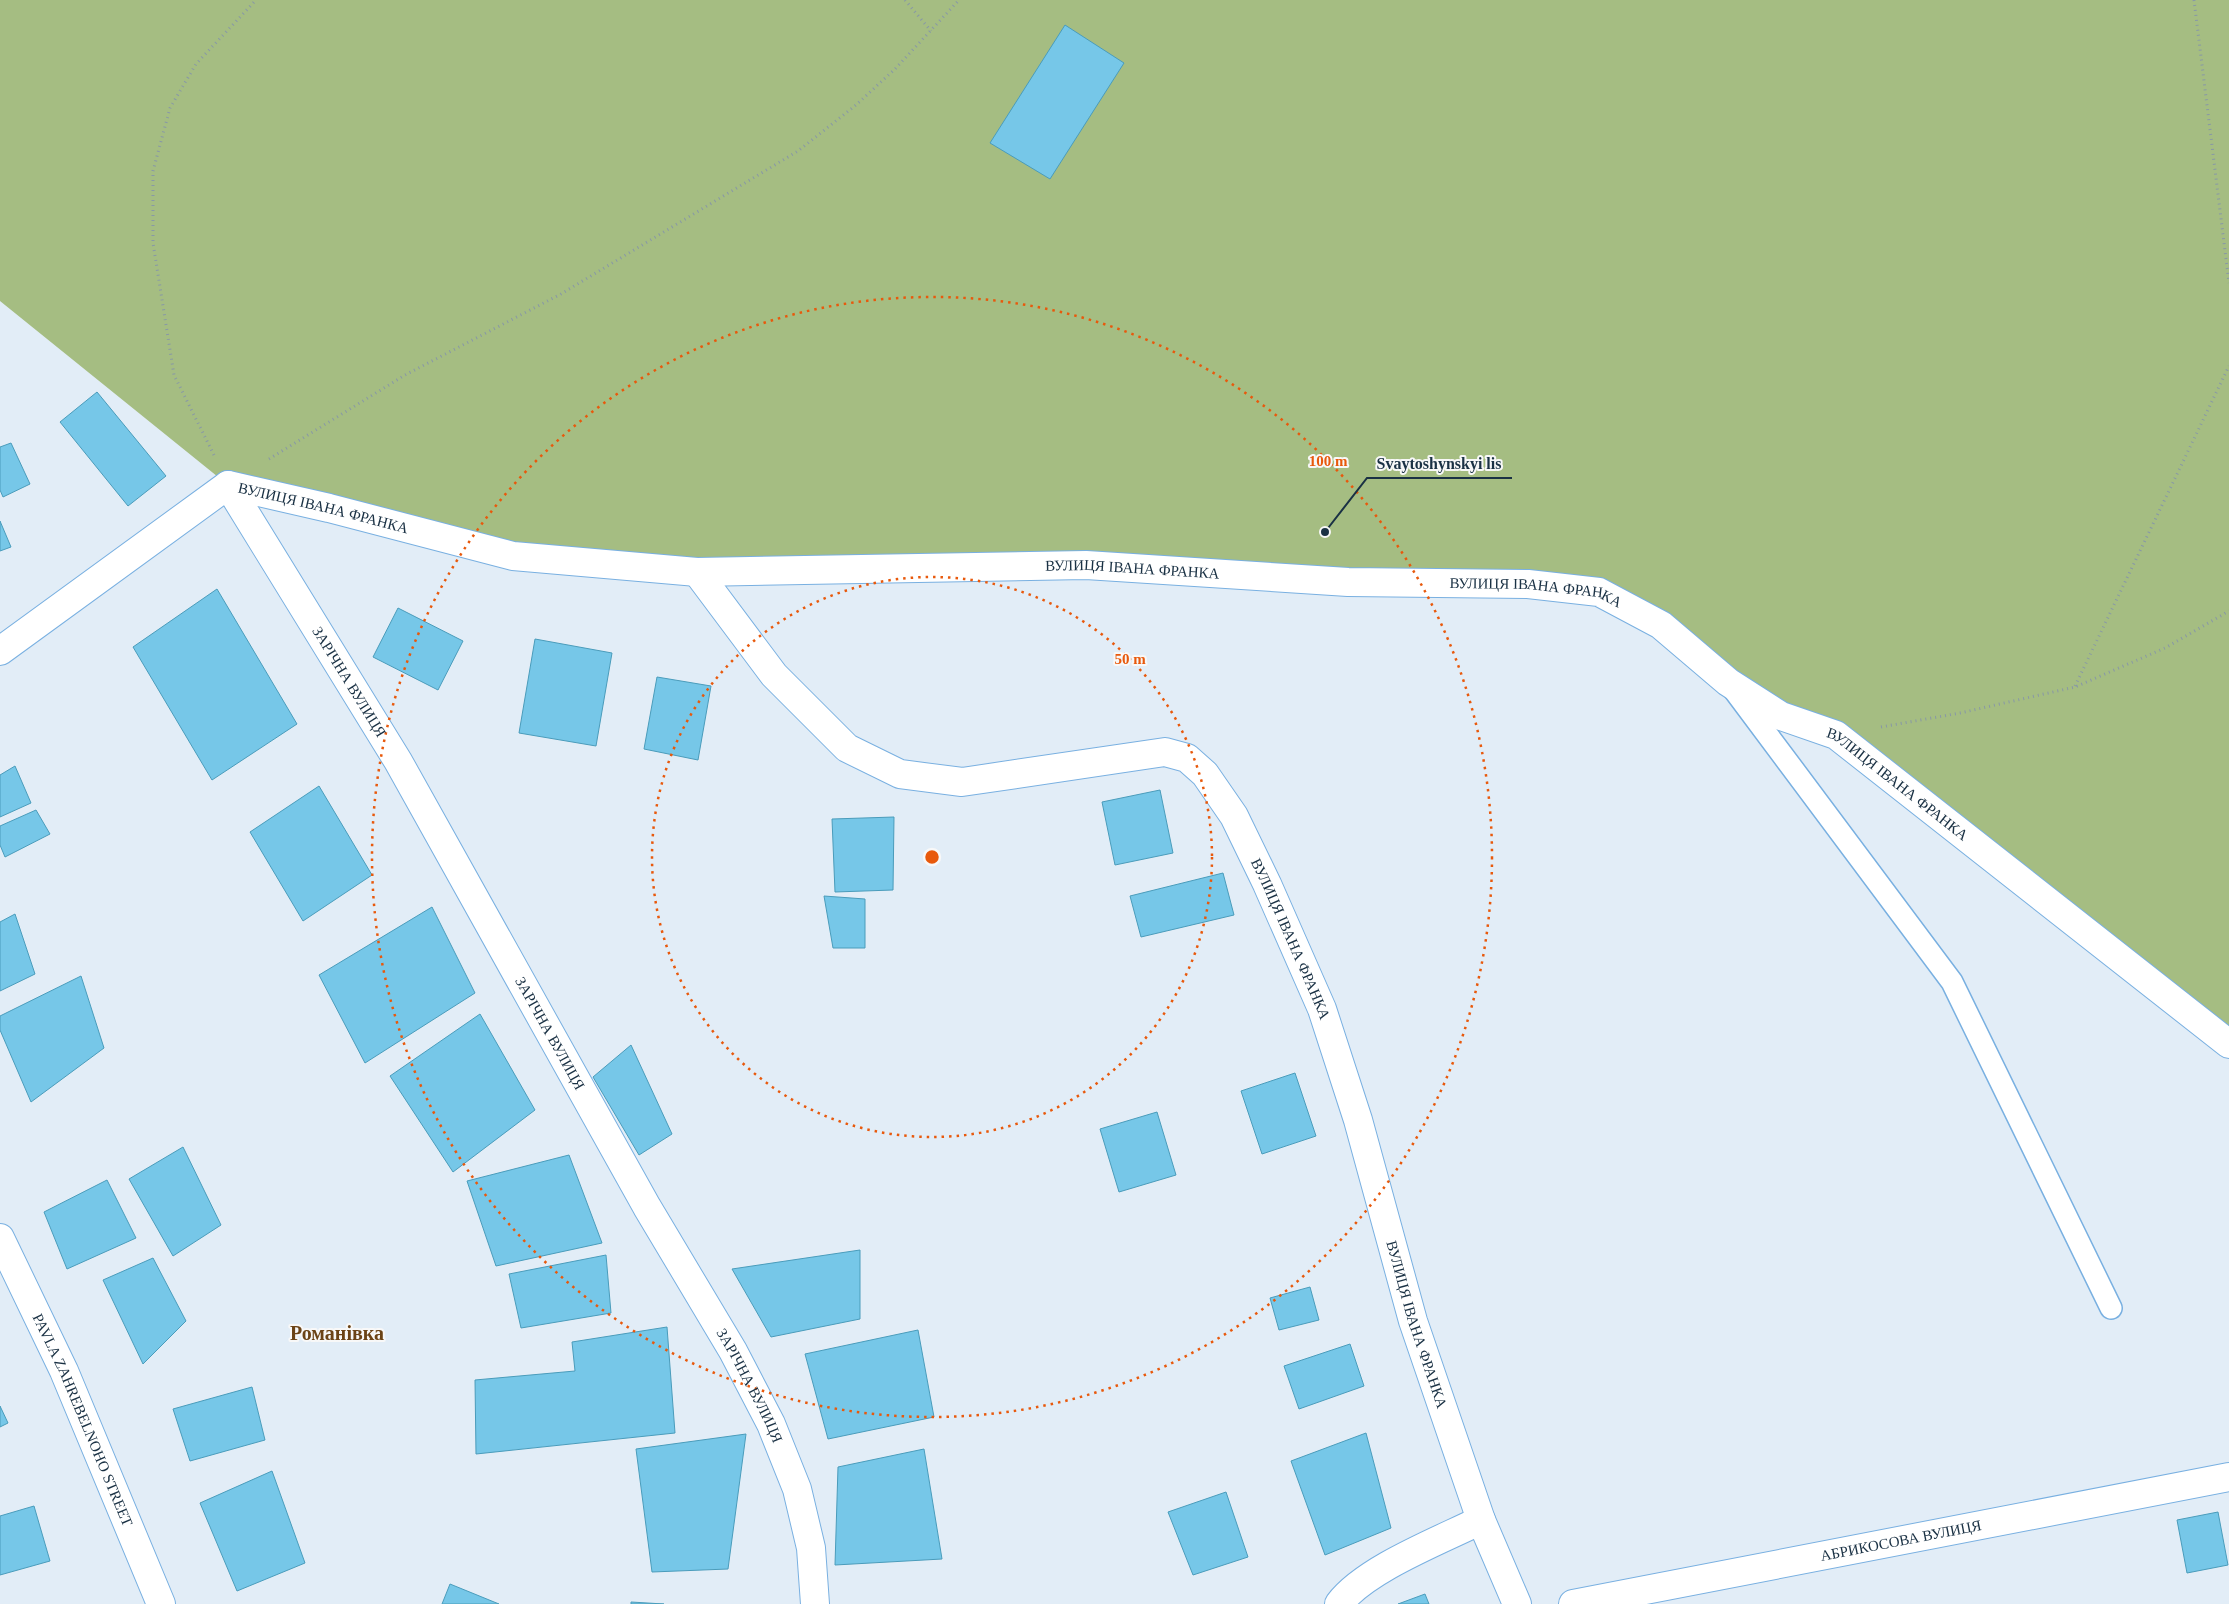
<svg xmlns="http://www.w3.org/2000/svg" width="2229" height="1604" font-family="Georgia,serif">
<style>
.forest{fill:#a5bd82}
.building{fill:#76c7e8;stroke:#4a9cbb}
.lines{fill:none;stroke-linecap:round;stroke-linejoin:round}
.service-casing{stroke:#79b0e1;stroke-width:24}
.minor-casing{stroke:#79b0e1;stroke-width:30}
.path{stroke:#8898a6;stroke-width:3;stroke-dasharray:1 4;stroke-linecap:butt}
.service{stroke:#fff;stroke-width:21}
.minor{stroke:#fff;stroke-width:28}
.ring{fill:none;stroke:#e8590c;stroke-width:2.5;stroke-dasharray:2.5 5}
.labels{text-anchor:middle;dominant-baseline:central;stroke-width:4;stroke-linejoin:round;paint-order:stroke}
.street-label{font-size:15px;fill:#1a3144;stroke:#f8f8f8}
.district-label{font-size:20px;font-weight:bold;fill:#6b4316;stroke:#f8f8f8}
.centre{fill:#e8590c;stroke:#f8f8f8;stroke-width:2.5}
.ring-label{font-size:15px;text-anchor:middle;font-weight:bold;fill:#e8590c;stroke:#f8f8f8;stroke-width:4;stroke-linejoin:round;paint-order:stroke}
.leader{fill:none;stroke:#1a3144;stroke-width:2}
.callout-dot{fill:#1a3144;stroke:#f8f8f8;stroke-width:2}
.callout-label{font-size:16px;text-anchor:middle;font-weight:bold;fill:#1a3144;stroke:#f8f8f8;stroke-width:4;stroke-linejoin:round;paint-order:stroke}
</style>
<rect width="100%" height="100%" fill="#e2edf7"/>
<path class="forest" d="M0 0H2229V1044L1836 735 1599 592 513 556 228 485 0 301Z"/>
<path class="building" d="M1065 25 1124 63 1050 179 990 143Z
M97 392 166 476 128 506 60 422Z
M11 443 30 484 3 497 0 490V447Z
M0 521 11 547 0 551Z
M217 589 297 724 212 780 133 647Z
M398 608 463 641 438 690 373 657Z
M535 639 612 653 596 746 519 733Z
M657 677 711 686 698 760 644 749Z
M15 766 31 803 0 817V775Z
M319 786 372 875 303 921 250 832Z
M1160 790 1173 853 1115 865 1102 802Z
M36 810 50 834 5 857 0 845V826Z
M894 817 893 890 835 892 832 819Z
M1223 873 1234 915 1141 937 1130 896Z
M824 896 865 899V948H833Z
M432 907 475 993 365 1063 319 975Z
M15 914 35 974 0 991V922Z
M81 976 104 1048 31 1102 0 1030V1016Z
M480 1014 535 1110 453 1172 390 1076Z
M631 1045 672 1134 639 1155 593 1077Z
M1295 1073 1316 1136 1262 1154 1241 1091Z
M1157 1112 1176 1175 1119 1192 1100 1129Z
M183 1147 221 1225 173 1256 129 1179Z
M569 1155 602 1243 496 1266 467 1181Z
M107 1180 136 1238 67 1269 44 1212Z
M860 1250V1319L771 1337 732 1269Z
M606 1255 611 1313 521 1328 509 1274Z
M153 1258 186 1321 143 1364 103 1280Z
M1310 1287 1319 1320 1279 1330 1270 1298Z
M667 1327 675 1433 476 1454 475 1380 575 1371 572 1342Z
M918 1330 934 1417 828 1439 805 1354Z
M1350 1344 1364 1386 1299 1409 1284 1366Z
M252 1387 265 1440 190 1461 173 1409Z
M0 1406 8 1423 0 1427Z
M1366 1433 1391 1528 1325 1555 1291 1461Z
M746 1434 728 1569 652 1572 636 1449Z
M924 1449 942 1559 835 1565 838 1467Z
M272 1471 305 1563 237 1591 200 1503Z
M1226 1492 1248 1557 1193 1575 1168 1512Z
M34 1506 50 1561 0 1575V1516Z
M2218 1512 2228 1565 2187 1573 2177 1520Z
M450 1584 499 1604H442Z
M1425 1594 1429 1604H1398Z
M631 1602 664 1604H631Z"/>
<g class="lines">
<g class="service-casing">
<path id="service" d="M1734 690 1952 982 2111 1308"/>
</g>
<g class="minor-casing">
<g id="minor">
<path id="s1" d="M228 485 398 761 647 1207 733 1351 771 1424 797 1489 811 1548 815 1604"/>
<path id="s2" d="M697 572 774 675 847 748 900 774 962 782 1165 752 1187 758 1205 774 1234 816 1267 884 1322 1009 1358 1120 1413 1321 1481 1520 1517 1604"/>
<path id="s3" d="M0 651 228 485 329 508 513 556 697 572 1086 565 1348 582 1528 584 1599 592 1661 625 1728 682 1781 716 1836 735 2229 1044"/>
<path id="s4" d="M0 1238 64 1371 161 1604"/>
<path d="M1339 1604C1365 1569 1441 1540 1481 1520"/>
<path id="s5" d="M1573 1604 2229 1477"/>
</g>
</g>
<path class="path" d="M905 0 931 31
M2194 0 2229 283
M214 455 174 375 153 243V171L170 108 196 64 256 0
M269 459 405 375 561 294 798 151 856 105 895 69 959 0
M2075 686 2229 366
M1881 727 1960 713 2075 687 2165 648 2229 611"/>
<use href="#service" class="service"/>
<use href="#minor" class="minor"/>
</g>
<g class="ring">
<circle cx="932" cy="857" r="280"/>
<circle cx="932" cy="857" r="560"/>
</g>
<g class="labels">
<g class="street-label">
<text stroke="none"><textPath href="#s3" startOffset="380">ВУЛИЦЯ ІВАНА ФРАНКА</textPath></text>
<text stroke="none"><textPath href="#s3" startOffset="1196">ВУЛИЦЯ ІВАНА ФРАНКА</textPath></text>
<text stroke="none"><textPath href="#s3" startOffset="1601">ВУЛИЦЯ ІВАНА ФРАНКА</textPath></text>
<text stroke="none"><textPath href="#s1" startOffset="231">ЗАРІЧНА ВУЛИЦЯ</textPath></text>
<text stroke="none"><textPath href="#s3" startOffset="2021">ВУЛИЦЯ ІВАНА ФРАНКА</textPath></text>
<text stroke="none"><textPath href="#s2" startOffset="792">ВУЛИЦЯ ІВАНА ФРАНКА</textPath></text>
<text stroke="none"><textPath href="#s1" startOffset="636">ЗАРІЧНА ВУЛИЦЯ</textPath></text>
<text stroke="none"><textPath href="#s2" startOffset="1198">ВУЛИЦЯ ІВАНА ФРАНКА</textPath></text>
<text stroke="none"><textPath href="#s1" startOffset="1041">ЗАРІЧНА ВУЛИЦЯ</textPath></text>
<text stroke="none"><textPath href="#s4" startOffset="200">PAVLA ZAHREBELNOHO STREET</textPath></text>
<text stroke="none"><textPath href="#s5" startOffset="334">АБРИКОСОВА ВУЛИЦЯ</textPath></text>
</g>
<g class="district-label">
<text x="337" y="1333">Романівка</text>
</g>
</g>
<circle cx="932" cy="857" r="8" class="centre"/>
<g class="ring-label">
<text x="1328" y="466">100 m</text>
<text x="1130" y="664">50 m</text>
</g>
<path class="leader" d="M1325 532L1367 478H1512"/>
<circle class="callout-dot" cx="1325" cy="532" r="5"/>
<g class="callout-label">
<text x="1439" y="469">Svaytoshynskyi lis</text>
</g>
</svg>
